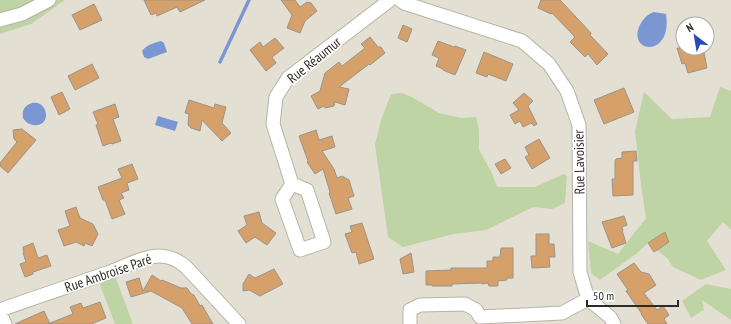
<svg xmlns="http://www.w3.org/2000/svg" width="731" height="324" font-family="'PT Sans Narrow',sans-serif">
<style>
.green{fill:#bfd4a5}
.water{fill:#7a97d3}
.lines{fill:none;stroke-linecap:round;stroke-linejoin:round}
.stream{stroke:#7a97d3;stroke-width:3.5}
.building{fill:#d5a069;stroke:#9d9389}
.minor-casing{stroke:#b7b3a6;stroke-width:15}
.minor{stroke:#fff;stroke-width:13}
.labels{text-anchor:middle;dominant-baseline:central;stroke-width:3.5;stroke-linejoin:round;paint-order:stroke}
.street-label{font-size:14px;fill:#2b2a25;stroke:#fff}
</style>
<rect width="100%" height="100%" fill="#e3e0d3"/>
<path class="green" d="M0 0H65L31 24 0 34Z
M720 87 731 91V230L723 222 707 241 726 270 701 280 673 267 667 258 648 243 636 254 600 280 591 273 588 241 618 254 646 218 641 185 635 131 644 92 672 119 710 117Z
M402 93 412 97 439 113 461 118 476 117 479 130V150L492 173 497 187H535L564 174 567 176 565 203 552 209 533 207 486 230 454 234 403 247 388 237 375 145 381 120 391 94Z
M115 276 133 324H115L100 285 105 280Z
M706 284 731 289V320L702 300 704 310 691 318 682 301Z"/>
<path class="water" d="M654 12 666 14C667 20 667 25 666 30 661 56 630 50 639 27 642 20 647 14 654 12Z
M161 41 164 43 167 52 148 59 144 57 142 51C146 45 154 43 161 41Z
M32 103C49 100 52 128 33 125 28 124 26 122 23 118 22 110 24 106 32 103Z
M158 116 178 122 175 131 155 125Z"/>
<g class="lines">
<path class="stream" d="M220 62 249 0"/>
</g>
<path class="building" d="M144 0H205L180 12 177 7 157 16 156 13 151 15Z
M281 0H295L300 7 307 2 311 3 317 11 305 21 300 33 287 28 292 15Z
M541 0H560L591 33 590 35 608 54 597 65 588 54 585 57 570 42 575 37 552 13 551 14 538 8Z
M94 4 102 20 80 30 72 15Z
M403 25 412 29 407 42 398 38Z
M370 37 378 47H381L385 53 370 65 369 64 339 87 349 89 345 105 335 102 334 106 325 108 324 106 318 109 311 96 320 91 325 73 339 62 342 66 365 48 361 44Z
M275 38 284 48 272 57 276 63 266 71 250 50 260 42 263 47Z
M438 41 454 47 455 46 466 50 455 75 443 70V69L436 66 439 58 432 55Z
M677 48H697L699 54 704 53 707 68 688 73 685 63 682 64Z
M484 52 513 64 506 81 488 74 487 77 476 73Z
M92 64 99 78 75 90 68 76Z
M624 88 634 112 604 124 594 100Z
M62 92 70 109 59 115 51 97Z
M524 93 533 101 528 106 537 124 534 126 531 123 523 127 520 121 515 124 510 115 519 110 513 103Z
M189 100 214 108 215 104 226 107 222 123 231 133 222 141 202 120 200 131 191 128 189 126 188 124 189 114 185 113Z
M115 104 119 117 113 119 121 141 112 144 111 143 103 146 96 125 98 124 93 112Z
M22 129 36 140 8 173 0 166V163L17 142 14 139 13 130Z
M316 130 319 140 332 136 335 147 322 151 334 169 337 178 342 176 349 180 354 196 348 198 352 209 336 214 329 193 330 192 323 169 315 174 307 162 308 161 299 136Z
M539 139 550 158 532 169 525 157 529 155 525 147Z
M636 151 637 161H633V195L613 196 612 179H615V161L616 159 622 158V152Z
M505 159 511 168 501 174 495 164Z
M132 164 138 179 127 183 129 190 121 193 124 198 119 200 125 214 112 219 105 200H103L98 187 122 178 118 169Z
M76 207 80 218 93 224 98 234 92 246 85 243 84 246 76 242 64 246 58 230 70 226 65 211Z
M259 212 262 223 276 233 267 245 255 237 246 243 238 231 247 225 244 216Z
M624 216 627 225 622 227 623 230H622L626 243 612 248 602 222Z
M362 223 374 259 359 264 356 252 352 253 345 234 352 232 350 226Z
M665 232 669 242 654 252 648 243Z
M536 234H549V244H554L555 257H549L550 267 532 268 531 256H536Z
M33 243 38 258 47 255 51 266 33 272V274L25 277 20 264 26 262 23 253H24L23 247Z
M501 248H513V278H507V280L498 281V286H489L488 283 482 284V283L452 284V286H432V285H426V271L451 270V268H487V261H493V257H500Z
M411 253 414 272 403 274 400 259Z
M634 263 641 272 649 274 656 285 644 293 657 310 663 306 669 315 664 319 667 324H648L641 314H642L626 291 628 290 617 274Z
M274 269 283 284 260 296 249 290 243 291V284L249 274 255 278Z
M152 275 161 281 162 280 181 288H187L191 294 194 295 200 306 202 305 213 324H192L182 308 151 291 131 297 126 282 139 278 143 291Z
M100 302 106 318 91 324H50V323L73 314 70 307 81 303 83 308Z
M44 311 50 324H15Z"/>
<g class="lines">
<g class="minor-casing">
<path id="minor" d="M400 0 404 3 522 41 549 64 567 91 579 125 580 272 588 299 610 317 614 324
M0 20 22 14 49 0
M292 184 273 124 276 97 288 78 390 0
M292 184 307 190 324 242 300 250 282 199Z
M0 310C36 297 73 285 110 272 123 267 144 256 159 256 170 256 178 260 186 267L239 324
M0 313 5 324
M480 317 562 313 588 299
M410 324V310L420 305 465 304 476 310 480 317"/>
</g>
<use href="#minor" class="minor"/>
</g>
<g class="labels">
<g class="street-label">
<text transform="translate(314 60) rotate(-39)">Rue Réaumur</text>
<text transform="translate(579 162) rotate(-91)">Rue Lavoisier</text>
<text transform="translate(108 273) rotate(-19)">Rue Ambroise Paré</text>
</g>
</g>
<g transform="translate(695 36) rotate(329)"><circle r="19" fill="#ffffff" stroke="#aaaaa8"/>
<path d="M0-3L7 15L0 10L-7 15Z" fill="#264cbb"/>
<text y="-6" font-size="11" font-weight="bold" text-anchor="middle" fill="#2b2a25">N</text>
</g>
<path d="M587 300v6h91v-6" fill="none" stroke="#2b2a25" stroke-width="2"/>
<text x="593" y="300" font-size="12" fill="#2b2a25" stroke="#ffffff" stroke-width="3" paint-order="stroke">50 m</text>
</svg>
